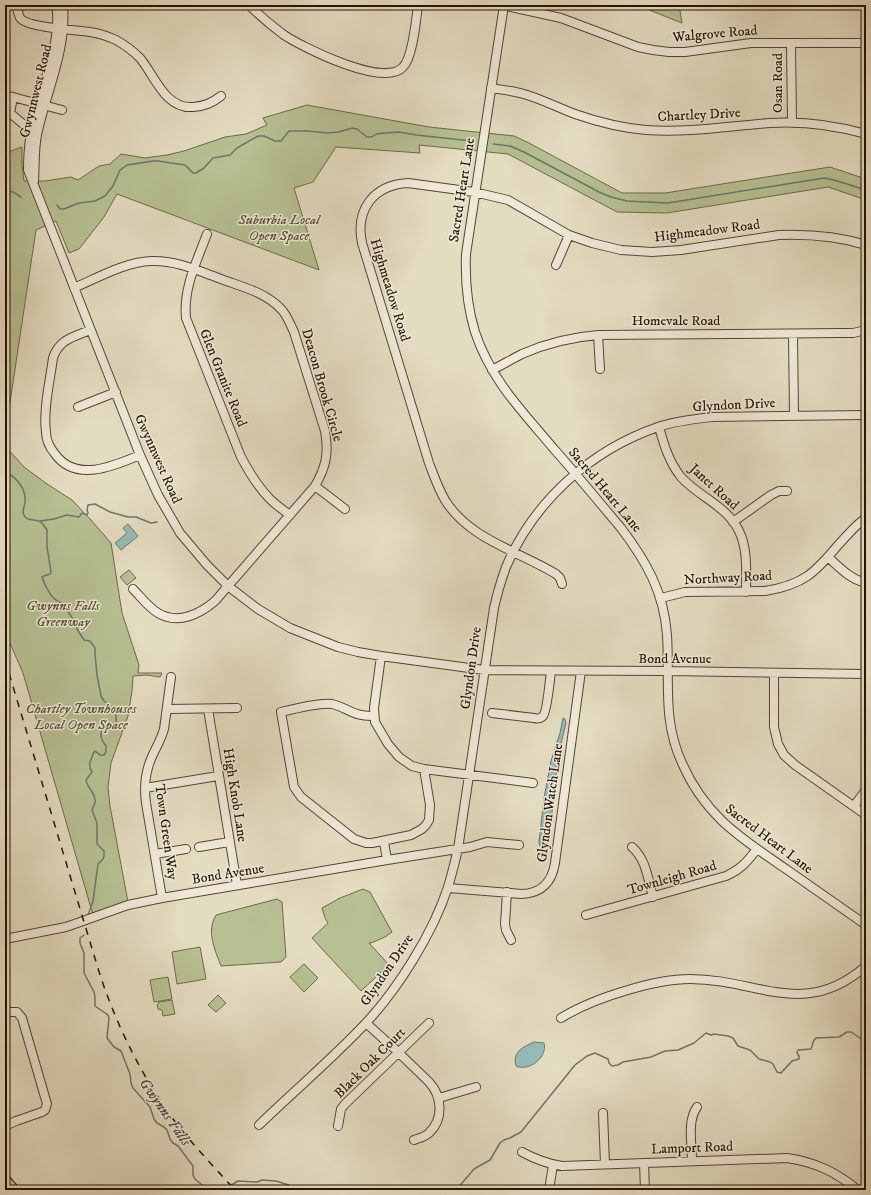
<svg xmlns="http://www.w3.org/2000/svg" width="871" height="1195" font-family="'IM FELL DW Pica',serif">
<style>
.green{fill:#b6c092;stroke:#6e6849}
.water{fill:#97bab9;stroke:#6a766f}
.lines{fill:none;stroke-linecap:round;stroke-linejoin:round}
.stream{stroke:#6a766f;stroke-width:1.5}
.minor-casing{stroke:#564430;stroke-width:10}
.major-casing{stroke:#261100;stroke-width:12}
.minor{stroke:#ede8d7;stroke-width:8}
.major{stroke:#e2be80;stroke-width:10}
.rail{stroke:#261100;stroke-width:1.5;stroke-dasharray:7 7;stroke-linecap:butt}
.labels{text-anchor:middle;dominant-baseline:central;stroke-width:3;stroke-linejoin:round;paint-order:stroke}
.street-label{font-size:14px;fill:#261100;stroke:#ede8d7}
.park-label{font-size:14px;font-style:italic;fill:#584e33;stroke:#ede8d7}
.water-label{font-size:15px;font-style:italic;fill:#4e4c41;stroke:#ede8d7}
</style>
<rect width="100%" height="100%" fill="#e4dcc1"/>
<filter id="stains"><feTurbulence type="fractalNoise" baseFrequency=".005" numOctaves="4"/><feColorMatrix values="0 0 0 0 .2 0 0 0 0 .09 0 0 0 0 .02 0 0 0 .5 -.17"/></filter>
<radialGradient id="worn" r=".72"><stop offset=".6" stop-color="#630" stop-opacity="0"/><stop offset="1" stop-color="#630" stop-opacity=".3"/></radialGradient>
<path class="green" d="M637 5H679L682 23Z
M307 105 429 127 514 136 529 143 622 193H665L830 167 866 179V200L828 187 667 213 617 212 508 154 419 145 420 153 336 147 313 182 294 188 319 270 117 194 104 217 79 249 69 253 56 221 36 230 9 409 5 446 24 467 47 484 72 500 91 520 111 543 122 613 139 665 138 673H162L160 677 146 675 133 676 132 691 128 716 111 763 108 787 110 806 128 902 93 915 23 673 5 632V153L22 147V165L24 181H45L71 177 78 180 99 166 110 164 121 154 145 158 167 155 184 151 225 137 246 134 267 125 263 118Z
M129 570 136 578 127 585 120 577Z
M363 889 370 892 392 932 385 937 371 943H369L389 965 361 991 312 938 328 923 325 918 322 908 340 898Z
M277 899 282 902 286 957 281 962 221 966C215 950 206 932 216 915Z
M200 947 206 979 177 984 172 952Z
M304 964 318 978 304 992 290 977Z
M168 977 172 999 154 1002 150 980Z
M218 995 226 1003 216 1012 208 1005Z
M172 1000 175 1014 163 1016 162 1010 158 1009 157 1005 159 1002Z"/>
<path class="water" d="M128 524 138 536 121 550 115 543 127 533 123 528Z
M563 718 565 719 566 723 559 752 549 838 547 845 543 847 540 846 539 842 544 798 551 761 560 733Z
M534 1042 544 1043C548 1057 529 1072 516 1066 512 1052 523 1047 534 1042Z"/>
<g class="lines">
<path class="stream" d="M493 144 510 146 524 152 599 192 611 197 627 201 668 203 824 178 834 180 866 190
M5 191 13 192 21 197
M57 205 60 209H64L79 203 95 201 105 196 113 186 120 170 127 165 153 161H158L185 165 193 173H196L204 168 213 158 230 155 237 148 258 136H264L275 141H281L289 131H308L327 133 338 132 353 128 357 129 367 137H372L376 134 384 133 399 132 416 135 472 141
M5 473C15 475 24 487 25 497 26 503 23 508 23 513L25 517 28 519 39 521 43 524 47 530V547L51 572 50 574 44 576 42 577C45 586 52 601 62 603L71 616 75 623 77 629 84 640 90 641 95 648V654L97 675 101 696 104 701 116 711V721L118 728 116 729 107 727 102 729C100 736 101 740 106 746V752L104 755H100L95 751 94 752C91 760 87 765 92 772L86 780C87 788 97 794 95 803 94 805 93 807 92 810L97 823V844L104 851V856L103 859 98 864 93 901 88 915
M40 521 54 519 67 515 79 517 82 513 87 515 88 513 87 510 88 505 95 504 110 512 128 517H136L151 523 157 522
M84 935 80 938V943L84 953V973L94 992 95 997V1006L108 1015 109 1018 107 1038 114 1047 121 1051 130 1074 131 1083 133 1088 150 1107 154 1119 157 1123 164 1127 167 1130 170 1139 173 1143 178 1146 193 1166V1175L195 1179 208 1190
M223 1190 238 1181 257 1182 262 1180 276 1181 298 1188 301 1189 306 1187 317 1190
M325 1190 331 1188H339L347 1190 355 1187 366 1190
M452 1190 457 1189 474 1169 490 1160 500 1143 504 1140 510 1138 521 1132 575 1065 587 1056 595 1053 608 1059 609 1063 612 1066 618 1065 623 1062 651 1057 665 1051 678 1050 694 1043 706 1033 711 1035 714 1034 728 1036 733 1038 738 1046 750 1050 759 1059 770 1062 773 1064 777 1072 781 1073 792 1061 799 1059V1056L797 1053 798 1050 811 1049 814 1040 816 1038 839 1037 847 1032H851L866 1042"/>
<g class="minor-casing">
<path id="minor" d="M24 5 17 8C18 12 19 17 21 19 30 28 77 30 90 32 99 33 107 36 116 40 125 45 133 51 140 58 155 76 165 109 193 107 205 106 212 103 221 96
M56 5C62 37 46 74 38 104 31 128 28 145 28 170L140 455 158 495 180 533 207 565 228 586 258 609 290 628 338 647 358 652 381 656 484 670 668 671 866 674
M249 5C260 16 272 26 284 35 304 48 384 88 403 67 413 57 416 20 418 5
M502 5 561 18 638 47 653 50 669 52H685L751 43H866
M504 5 466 254C465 280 467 306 475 332 491 380 522 411 554 449 577 475 599 502 621 528 646 561 664 592 667 635 670 680 662 720 682 763 705 816 741 838 786 869 813 888 839 906 866 925
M791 43 792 122
M491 88C503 90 515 91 527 95 543 100 559 108 575 114 598 122 622 128 646 130 688 133 729 126 770 123 803 121 834 125 866 134
M5 95 62 110
M13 97 10 113 23 124 36 127
M34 181C35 166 34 150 37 135 46 92 67 50 63 5
M207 234C197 261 183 288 186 318L241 457C249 472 258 487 270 499 276 505 283 510 290 515
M556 265 569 235
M74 288C97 278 125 262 151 261 176 260 199 271 221 279 242 287 265 292 281 309 287 315 290 324 294 332L325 431C329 453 326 467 315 486L215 601C200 614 178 625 158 613 148 607 141 597 133 589
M90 330C74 337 59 339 53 358 50 380 43 411 46 432 46 440 50 448 55 454 76 483 114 466 140 455
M793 334 794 415
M598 335 600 369
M492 370C502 365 512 359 522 354 547 343 572 337 598 335L840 333H853L866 330
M78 407 116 392
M659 427C664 445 669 462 681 477 699 497 727 506 739 531 748 549 746 572 746 592
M315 486 345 509
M733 522 771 495 779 491H787
M828 557C840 568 850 579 866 583
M562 584 560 578 556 574C518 551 469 539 445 500 438 488 434 476 429 463L362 243C355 209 374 185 408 183L474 192 508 200 569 235 592 243 621 250 652 252 681 250 779 235C809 234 837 236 866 245
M661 598 685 592 765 591C803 585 815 573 839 544 848 535 855 525 866 518
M381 656 374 708 375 722 388 744 399 757 412 766 424 769 533 783
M774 673V727L778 744 784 755 795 765 866 815
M167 709 237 708
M208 709 237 885
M492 713 534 718C537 719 540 719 543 716 547 712 550 679 551 671
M374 716C354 717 348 708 332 704 321 702 293 709 281 712L294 787 301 797 354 839 366 843H372L411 835 422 829 426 825 429 820 430 805 424 769
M145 788 218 776
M854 806 866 790
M384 842 387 860
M199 847 229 842
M632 847C646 859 648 879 653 897
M155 854 186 849
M448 888 522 894C542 893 552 882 555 863L581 671
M507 892 505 924 506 930 511 940
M162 898 146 803C144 788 145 773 151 759 155 749 161 740 164 729L171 677
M586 915 726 876C741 869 747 862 757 849
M5 939 66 927 128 905 162 898 387 860 470 847 487 842 519 845
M5 1013 9 1012H17L22 1018 47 1104 45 1110 42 1112 16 1121 5 1126
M561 1018C582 1005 604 997 628 990 648 984 669 979 690 979 759 979 804 1020 866 966
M366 1023 398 1052 429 1082C442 1096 444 1119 429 1133 425 1137 419 1138 414 1140
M439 1098 476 1087
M603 1113 605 1164
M259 1125C294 1091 331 1060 365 1024 398 989 433 933 448 887 452 874 455 861 458 849L494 608C497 594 501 581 506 567 534 501 591 450 658 427 675 421 694 419 712 417L866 415
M338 1126 341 1109 345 1104 429 1023
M522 1152C535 1159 548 1164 562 1166L787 1158C815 1162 836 1172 858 1190
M692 1160C692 1144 687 1121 697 1107
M644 1163 645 1190
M549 1190 553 1165"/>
</g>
<g class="major-casing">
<path id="major" d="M5 1180 14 1190"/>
</g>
<use href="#minor" class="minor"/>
<use href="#major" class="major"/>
<path class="rail" d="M5 660 100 975C117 1026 141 1075 173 1119 192 1144 214 1167 235 1190"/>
</g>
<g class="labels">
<g class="street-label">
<text transform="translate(715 34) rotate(-5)">Walgrove Road</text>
<text transform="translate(778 83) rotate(-90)">Osan Road</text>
<text transform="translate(36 91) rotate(-76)">Gwynnwest Road</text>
<text transform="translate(699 115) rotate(-3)">Chartley Drive</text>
<text transform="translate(462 190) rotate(-81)">Sacred Heart Lane</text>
<text transform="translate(707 231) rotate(-7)">Highmeadow Road</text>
<text transform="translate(390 290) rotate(73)">Highmeadow Road</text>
<text x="676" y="321">Homevale Road</text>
<text transform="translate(223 378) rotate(68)">Glen Granite Road</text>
<text transform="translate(322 385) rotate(74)">Deacon Brook Circle</text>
<text transform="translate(734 405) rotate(-3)">Glyndon Drive</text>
<text transform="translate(158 459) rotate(66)">Gwynnwest Road</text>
<text transform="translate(714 487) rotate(42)">Janet Road</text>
<text transform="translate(605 490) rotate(50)">Sacred Heart Lane</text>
<text transform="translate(728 578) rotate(-3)">Northway Road</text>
<text x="675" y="659">Bond Avenue</text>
<text transform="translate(471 668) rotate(-82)">Glyndon Drive</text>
<text transform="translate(235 795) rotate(81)">High Knob Lane</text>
<text transform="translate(550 803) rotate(-82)">Glyndon Watch Lane</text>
<text transform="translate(166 832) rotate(82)">Town Green Way</text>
<text transform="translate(769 839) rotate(37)">Sacred Heart Lane</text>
<text transform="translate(228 874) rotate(-9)">Bond Avenue</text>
<text transform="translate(672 878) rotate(-16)">Townleigh Road</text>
<text transform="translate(387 970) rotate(-56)">Glyndon Drive</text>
<text transform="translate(370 1063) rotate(-45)">Black Oak Court</text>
<text transform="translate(692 1148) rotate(-2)">Lamport Road</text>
</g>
<g class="park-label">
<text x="279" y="220">Suburbia Local<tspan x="279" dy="16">Open Space</tspan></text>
<text x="63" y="606">Gwynns Falls<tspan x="63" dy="16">Greenway</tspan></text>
<text x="81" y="709">Chartley Townhouses<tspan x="81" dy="16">Local Open Space</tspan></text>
</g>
<g class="water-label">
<text transform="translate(165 1112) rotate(55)">Gwynns Falls</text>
</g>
</g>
<rect width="871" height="1195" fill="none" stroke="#e4dcc1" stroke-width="20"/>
<rect x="6" y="6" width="859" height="1183" fill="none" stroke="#261100" stroke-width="2"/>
<rect x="10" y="10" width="851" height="1175" fill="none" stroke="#261100"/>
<rect width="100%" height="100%" filter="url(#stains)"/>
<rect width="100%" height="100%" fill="url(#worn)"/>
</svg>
